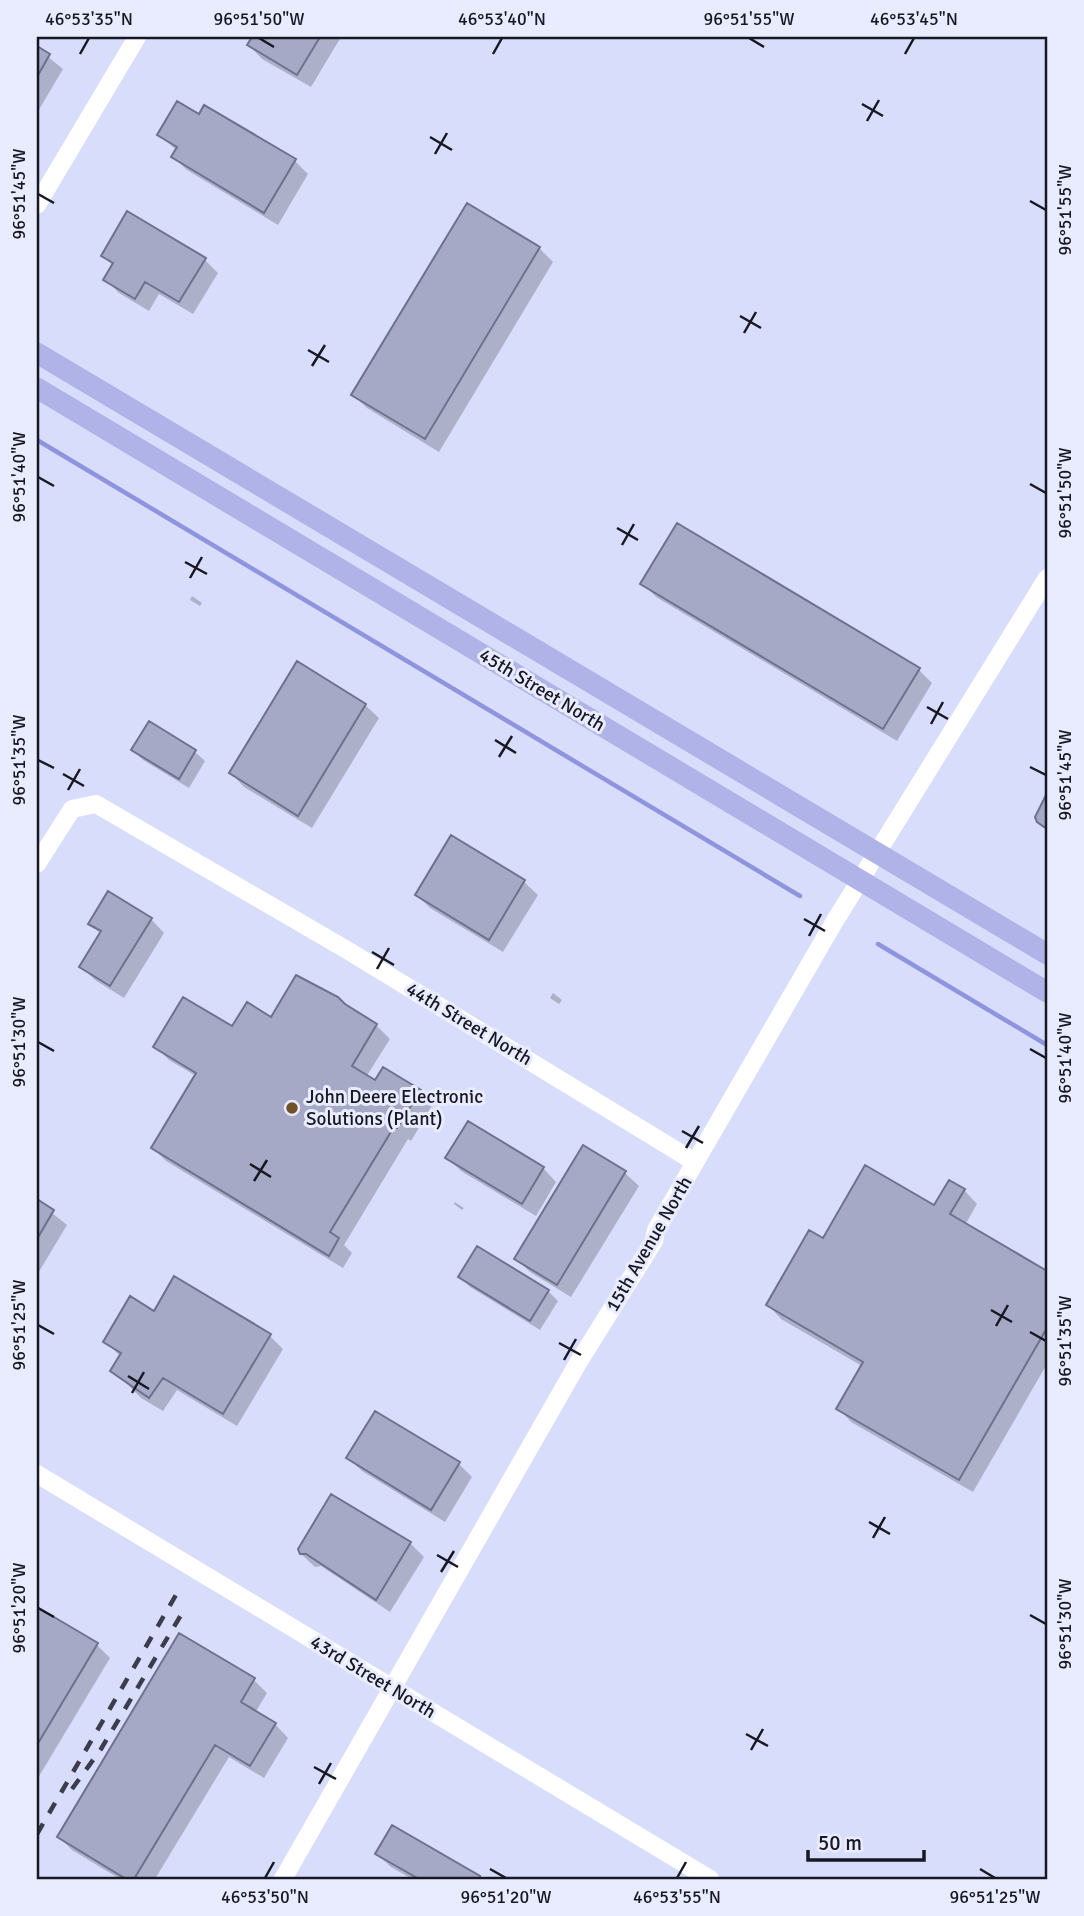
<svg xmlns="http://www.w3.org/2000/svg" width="1084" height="1916" font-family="Signika,sans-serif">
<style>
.shadow{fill:#0003}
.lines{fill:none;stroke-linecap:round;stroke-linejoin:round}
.stream{stroke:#8e94de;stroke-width:4.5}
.building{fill:#a5a9c6;stroke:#6d718c;stroke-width:2}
.minor{stroke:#fff;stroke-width:18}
.major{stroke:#b0b3e7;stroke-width:21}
.rail{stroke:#3b3d4c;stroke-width:4.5;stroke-dasharray:12 12;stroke-linecap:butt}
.ticks{fill:none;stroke:#171823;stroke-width:2.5}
.poi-dot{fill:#725128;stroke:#e9ecfe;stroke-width:2.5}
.labels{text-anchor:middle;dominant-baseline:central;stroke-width:6;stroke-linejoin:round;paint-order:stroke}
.street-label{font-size:19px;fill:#171823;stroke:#e9ecfe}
.poi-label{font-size:19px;fill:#171823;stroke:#e9ecfe;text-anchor:start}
.neatline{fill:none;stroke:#171823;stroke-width:2.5}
.ticks-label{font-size:18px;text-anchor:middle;fill:#171823}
</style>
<rect width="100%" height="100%" fill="#d9ddfc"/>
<path class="shadow" d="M254 37H341L311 87 262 59 249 45Z
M37 48 63 69 37 113Z
M199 116 295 161 308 174 278 225 187 170 173 157 177 151 159 134Z
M467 205 539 248 553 262 439 452 367 408 353 395Z
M103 255 204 259 218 273 193 314 159 294 149 311 119 293 105 279 113 266Z
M643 583 919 670 932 683 897 741 656 597Z
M192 596 202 603 200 606 190 600Z
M365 705 379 718 312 828 244 787 231 773Z
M149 724 195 752 205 761 189 788 143 760 133 750Z
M451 838 524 882 538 895 503 952 430 908 417 895Z
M151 919 164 933 124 998 95 980 81 966 101 934 90 923Z
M553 993 562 1000 559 1004 550 998Z
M347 1007 376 1025 390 1039 366 1077 375 1082 420 1091 433 1104 411 1141 408 1139 344 1245 352 1253 343 1268 166 1161 153 1148 196 1076 169 1060 155 1046 272 1019Z
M584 1148 625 1173 639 1186 571 1297 530 1272 516 1259Z
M448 1158 543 1168 556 1182 536 1216 461 1171Z
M964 1190 977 1204 965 1225 1047 1273V1364L973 1492 851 1422 838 1408 862 1366 781 1319 768 1305 823 1241 935 1207Z
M37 1201 67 1225 37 1275Z
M455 1202 464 1208 462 1210 454 1204Z
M460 1277 548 1291 558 1301 540 1330 470 1287Z
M154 1313 270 1336 283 1349 237 1426 177 1390 163 1411 141 1398 113 1370 121 1357 105 1341Z
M348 1458 459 1464 472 1477 445 1522 362 1471Z
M332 1496 410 1543 424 1557 390 1612 321 1566 315 1567 301 1554Z
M37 1609 97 1645 110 1658 38 1778Z
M254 1680 267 1693 255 1713 275 1724 288 1738 264 1778 229 1757 155 1879H120L72 1850 59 1837Z
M377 1854 479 1878 481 1879H412L391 1867Z"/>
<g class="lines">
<path class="stream" d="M37 440 800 896
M878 944 1047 1045"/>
</g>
<path class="building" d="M252 37H320L297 75 247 45Z
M37 46 50 54 37 77Z
M177 101 199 114 204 105 296 159 264 213 171 157 177 147 157 135Z
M467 203 540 247 425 439 351 395Z
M127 211 206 258 179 302 145 282 135 299 103 280 113 263 101 256Z
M677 523 920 668 883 729 640 584Z
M297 661 366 704 298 816 229 773Z
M149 721 196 750 179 779 131 750Z
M1047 793V829L1037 822 1035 817Z
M451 835 525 880 489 940 415 895Z
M108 891 152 918 110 986 79 967 101 931 88 924Z
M296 975 338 997 345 1004 377 1024 352 1066 375 1080 383 1067 421 1090 397 1128 394 1127 330 1232 339 1238 329 1256 151 1148 196 1073 153 1047 183 997 232 1026 247 1002 271 1017Z
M468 1121 544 1167 522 1204 445 1158Z
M583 1145 626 1171 557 1285 514 1259Z
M865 1165 934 1205 949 1180 965 1189 950 1214 1047 1271V1328L959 1480 836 1409 863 1362 766 1305 809 1230 823 1238Z
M37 1199 54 1210 37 1239Z
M477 1246 549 1290 530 1321 458 1277Z
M174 1276 271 1334 223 1414 163 1378 149 1398 110 1371 121 1353 103 1342 130 1296 154 1311Z
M375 1411 460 1462 431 1510 346 1458Z
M331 1494 411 1542 376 1600 306 1554H300L298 1549Z
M37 1607 98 1643 37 1745Z
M179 1633 255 1678 241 1702 276 1723 250 1766 215 1745 134 1879H126L57 1837Z
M392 1825 480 1876 479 1879H419L375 1854Z"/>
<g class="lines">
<path class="minor" d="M37 205 137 37
M37 864 72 809 96 804 347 950 695 1162
M37 1474 710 1879
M283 1879 578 1363 654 1241 656 1230 833 924 1047 578"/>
<path class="major" d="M37 353 1047 954
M37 388 1047 992"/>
<path class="rail" d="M72 1789 101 1749 184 1610
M37 1834 180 1588"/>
</g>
<path class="ticks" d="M259 38 274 47M749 38 764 47M80 54 89 38M493 54 502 38M905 54 914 38M862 104 883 116M867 121 879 100M430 137 452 150M435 154 447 133M38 194 54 203M1030 201 1046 210M740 316 761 328M744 333 756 312M308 350 329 362M312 366 325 345M38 477 54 486M1030 484 1046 493M617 528 638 540M622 545 634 524M185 562 207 574M190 578 202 557M927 707 948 719M931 724 943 702M495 740 516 753M499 757 512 736M38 760 54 768M1030 767 1046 775M63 774 84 786M68 790 80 769M804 919 825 931M809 936 821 914M372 952 394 965M377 969 389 948M38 1042 54 1051M1030 1049 1046 1058M682 1131 703 1143M686 1148 699 1126M250 1164 271 1177M254 1181 267 1160M991 1310 1012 1322M38 1325 54 1334M996 1326 1008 1305M1030 1332 1046 1341M559 1343 581 1355M564 1360 576 1339M128 1376 149 1389M132 1393 144 1372M869 1522 890 1534M873 1538 885 1517M437 1555 458 1567M441 1572 454 1551M38 1608 54 1617M1030 1615 1046 1624M746 1734 768 1746M751 1750 763 1729M314 1767 336 1779M319 1784 331 1763M490 1869 506 1878M980 1869 995 1878M265 1878 274 1862M677 1878 686 1862"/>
<circle class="poi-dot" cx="292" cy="1108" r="7"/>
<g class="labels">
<g class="street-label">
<text transform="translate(542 690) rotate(31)">45th Street North</text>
<text transform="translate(469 1024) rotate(31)">44th Street North</text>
<text transform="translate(649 1244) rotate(-60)">15th Avenue North</text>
<text transform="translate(373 1677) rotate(31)">43rd Street North</text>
</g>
<g class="poi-label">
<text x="306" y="1097">John Deere Electronic<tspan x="306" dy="22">Solutions (Plant)</tspan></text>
</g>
</g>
<rect width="1084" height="1916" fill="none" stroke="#e9ecfe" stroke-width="77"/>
<path d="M808 1850v10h116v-10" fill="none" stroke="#171823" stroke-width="3.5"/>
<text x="818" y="1850" font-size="21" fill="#171823" stroke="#e9ecfe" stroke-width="5" paint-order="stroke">50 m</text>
<rect x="38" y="38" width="1008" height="1840" class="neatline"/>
<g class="ticks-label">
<text x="89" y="25">46°53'35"N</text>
<text x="259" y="25">96°51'50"W</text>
<text x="502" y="25">46°53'40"N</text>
<text x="749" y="25">96°51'55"W</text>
<text x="914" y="25">46°53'45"N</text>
<text transform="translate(19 194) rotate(-90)" y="6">96°51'45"W</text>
<text transform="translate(1065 210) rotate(-90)" y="6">96°51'55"W</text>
<text transform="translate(19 477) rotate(-90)" y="6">96°51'40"W</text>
<text transform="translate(1065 493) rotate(-90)" y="6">96°51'50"W</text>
<text transform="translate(19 760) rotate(-90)" y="6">96°51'35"W</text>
<text transform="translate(1065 775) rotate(-90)" y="6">96°51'45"W</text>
<text transform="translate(19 1042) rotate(-90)" y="6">96°51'30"W</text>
<text transform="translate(1065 1058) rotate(-90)" y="6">96°51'40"W</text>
<text transform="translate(19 1325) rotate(-90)" y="6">96°51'25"W</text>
<text transform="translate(1065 1341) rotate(-90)" y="6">96°51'35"W</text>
<text transform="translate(19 1608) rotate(-90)" y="6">96°51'20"W</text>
<text transform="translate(1065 1624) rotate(-90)" y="6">96°51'30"W</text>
<text x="265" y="1903">46°53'50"N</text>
<text x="506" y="1903">96°51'20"W</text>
<text x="677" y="1903">46°53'55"N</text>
<text x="995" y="1903">96°51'25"W</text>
</g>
</svg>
